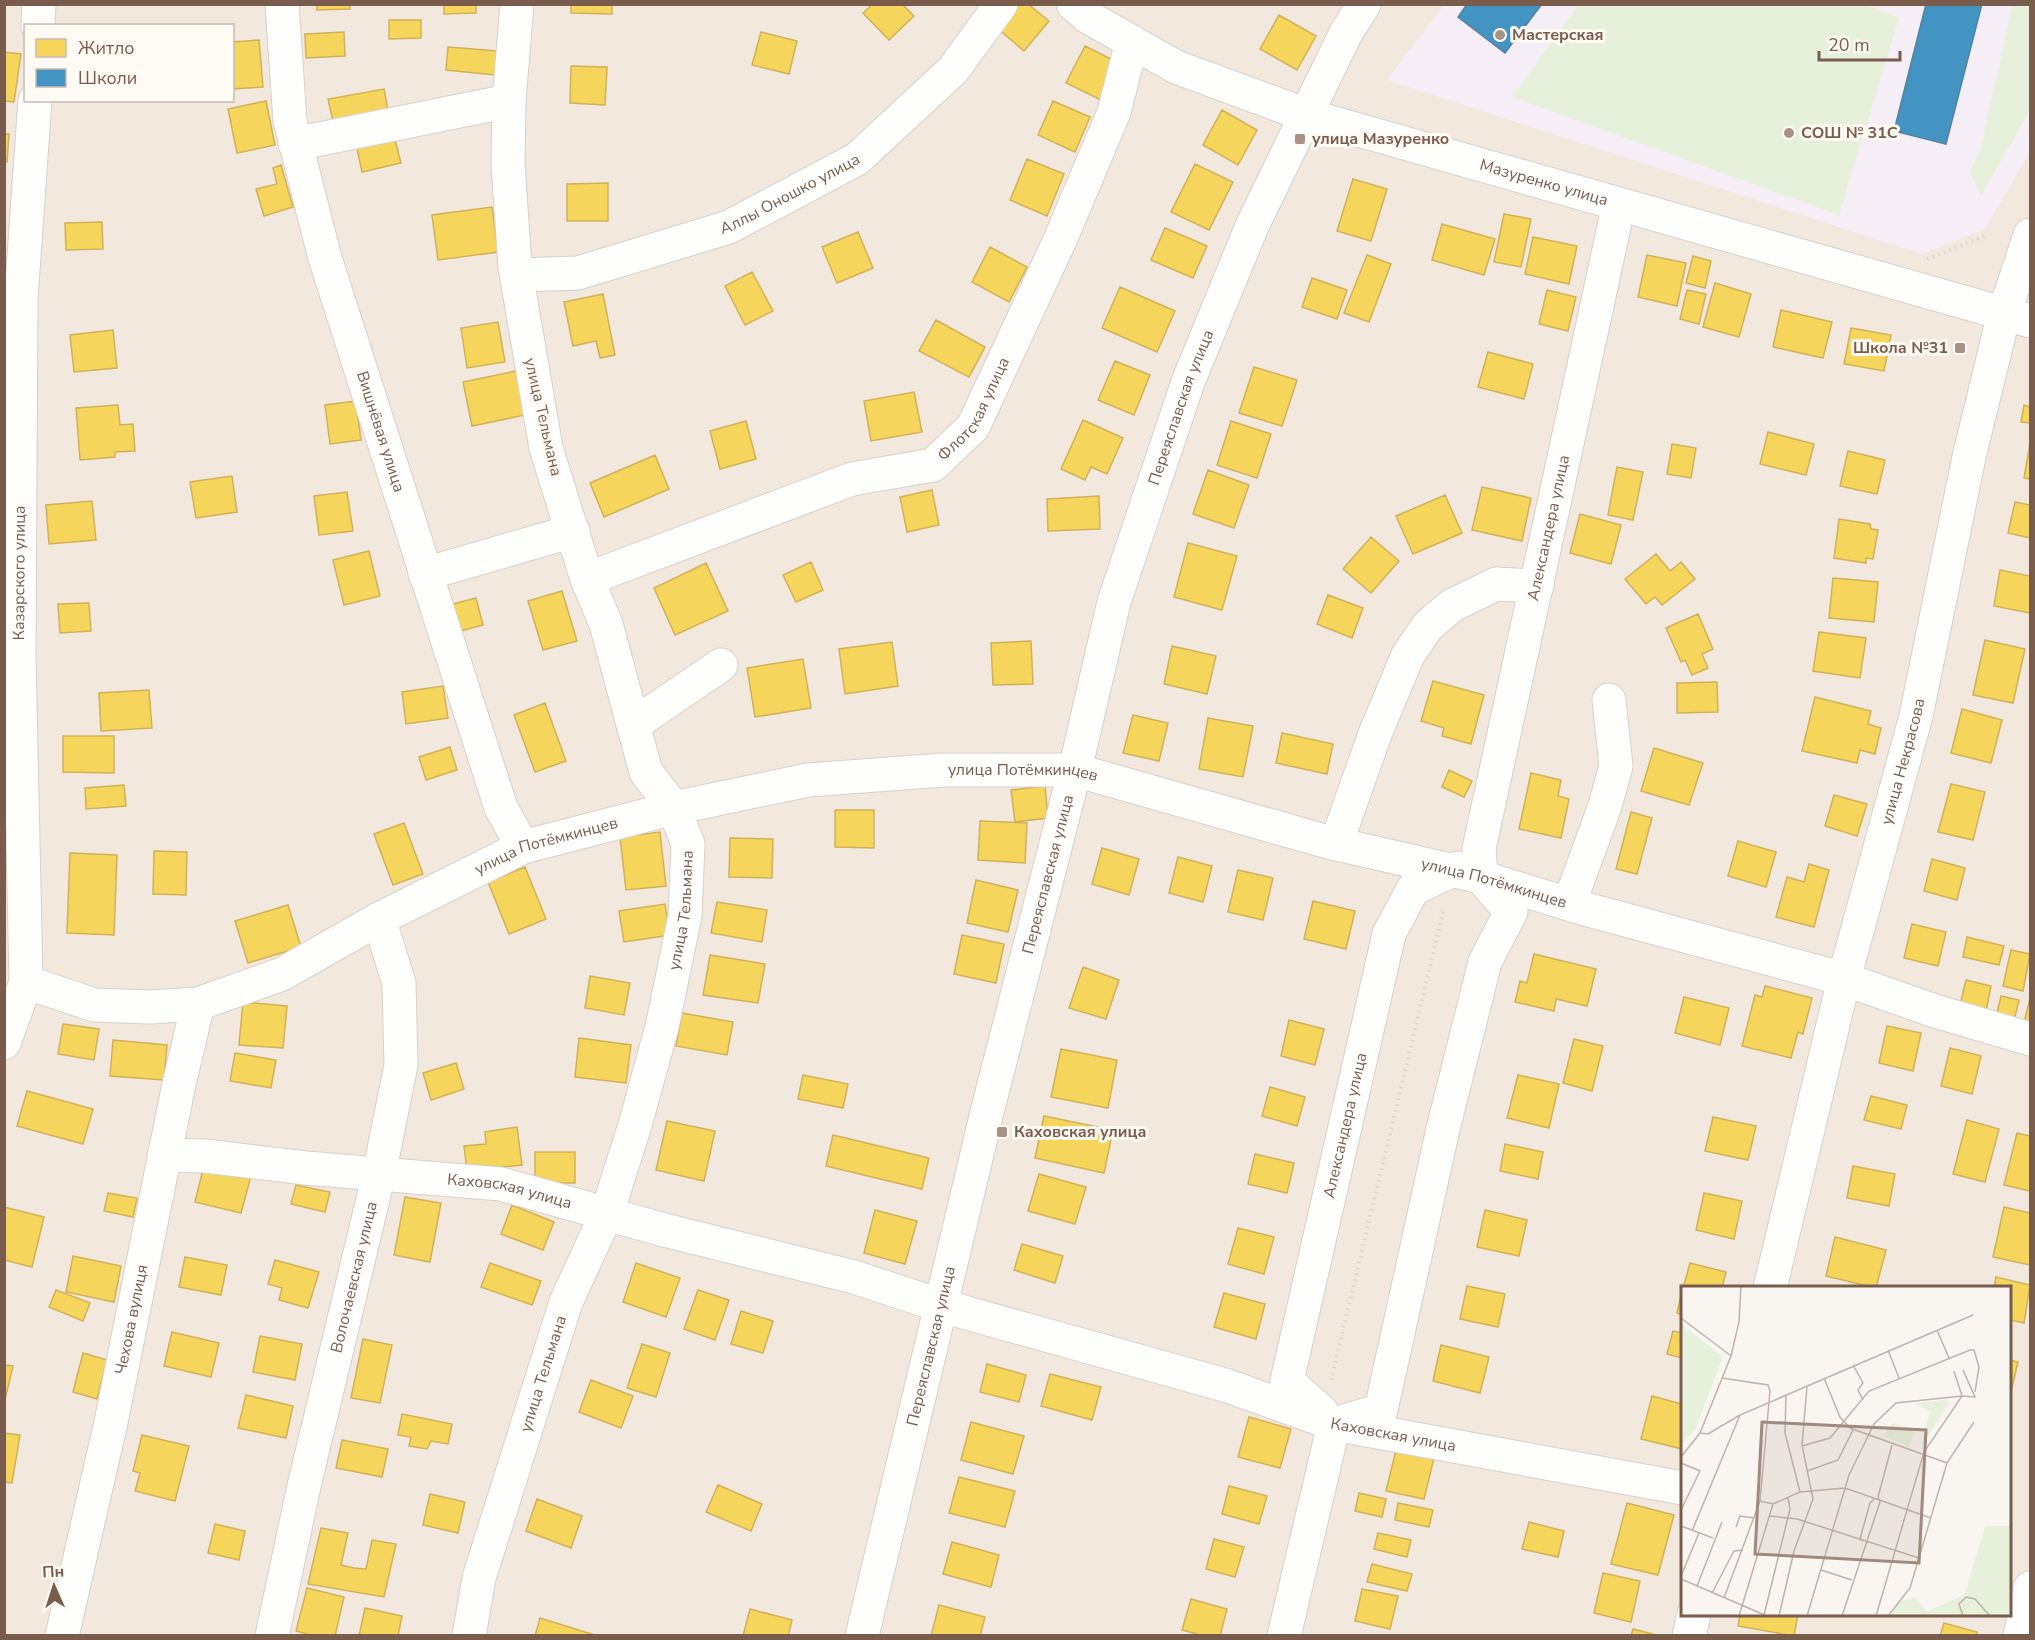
<svg xmlns="http://www.w3.org/2000/svg" width="2035" height="1640" font-family="'Nunito Sans',sans-serif">
<style>
.residential{fill:#f2e8de;fill-rule:evenodd}
.education{fill:#f6eef6}
.green{fill:#e7f0db}
.homes{fill:#f6d55c;stroke:#d1b158;stroke-width:1.5}
.schools{fill:#4393c3;stroke:#5482a0;stroke-width:1.5}
.lines{fill:none;stroke-linecap:round;stroke-linejoin:round}
.minor-casing{stroke:#d7d1cb;stroke-width:35}
.path{stroke:#dcd5d0;stroke-width:4;stroke-dasharray:1.5 4.5;stroke-linecap:butt}
.minor{stroke:#fefefd;stroke-width:33}
.poi-dot{fill:#a69286;stroke:#fffaf3;stroke-width:2}
.labels{text-anchor:middle;dominant-baseline:central;stroke-width:6;stroke-linejoin:round;paint-order:stroke}
.poi-label{font-size:16px;font-weight:bold;fill:#7a5c4d;stroke:#fffaf3;text-anchor:start}
.street-label{font-size:16px;fill:#7a5c4d;stroke:#fffaf3}
.inset-road{fill:none;stroke:#c2b3aa;stroke-width:1.5}
.view{fill:#9f8a7d;fill-opacity:0.15;stroke:#9f8a7d;stroke-width:3}
.inset-edge{fill:none;stroke:#7a5c4d;stroke-width:3}
</style>
<rect width="100%" height="100%" fill="#f9f5f0"/>
<path class="residential" d="M5 5H2030V1635H5ZM26 26H232V100H26ZM1682 1288H2010V1614H1682Z"/>
<path class="education" d="M1444 5H2030V152L1985 229 1922 254 1387 80Z"/>
<path class="green" d="M1863 4 1899 18 1839 215 1512 97 1578 5Z
M2013 4 2030 5V110L1981 196 1970 172 1980 150Z"/>
<path class="homes" d="M317 4H350V9L317 10Z
M444 4H476V13L444 14Z
M571 4H612V14L571 13Z
M873 4H902L914 16 889 40 863 13Z
M1016 4H1028L1049 21 1024 51 997 28Z
M1279 15 1316 36 1297 70 1260 49Z
M389 20H421V38L389 39Z
M344 32 345 56 306 58 305 34Z
M761 32 797 41 789 74 752 65Z
M259 40 263 87 232 89V42Z
M1085 46 1119 63 1101 100 1066 83Z
M448 47 497 51 495 75 446 70Z
M4 52 21 54 14 102 4 101Z
M571 66 607 67 605 105 570 103Z
M384 89 389 116 334 126 328 99Z
M266 101 275 145 237 153 228 109Z
M1053 101 1090 117 1075 152 1038 135Z
M1222 110 1257 130 1238 165 1203 145Z
M4 134H9L7 162H4Z
M394 136 401 163 362 172 356 144Z
M1027 159 1064 174 1047 216 1010 200Z
M1195 164 1233 182 1209 230 1171 212Z
M281 165 293 207 264 216 256 189 277 184 273 168Z
M1353 179 1387 189 1371 241 1337 231Z
M608 183V221H567V184Z
M492 207 498 252 438 260 432 215Z
M1504 214 1531 219 1521 267 1494 262Z
M102 222 103 249 66 250 65 223Z
M1442 224 1495 239 1484 275 1432 260Z
M1165 228 1207 246 1193 278 1151 260Z
M858 232 873 268 837 283 822 247Z
M1533 237 1577 246 1569 284 1525 274Z
M990 247 1027 267 1009 302 972 282Z
M1367 255 1391 264 1369 322 1344 313Z
M1647 255 1686 263 1677 306 1638 297Z
M1693 256 1711 261 1705 288 1686 283Z
M752 272 773 311 745 325 725 286Z
M1312 278 1347 290 1337 319 1302 307Z
M1715 283 1751 294 1739 337 1703 327Z
M1120 287 1175 311 1157 352 1102 328Z
M1547 290 1576 297 1568 331 1539 324Z
M1687 290 1706 294 1699 324 1680 319Z
M603 294 615 355 600 358 596 341 573 346 564 302Z
M1781 310 1832 322 1823 358 1773 347Z
M936 320 985 347 969 377 919 351Z
M498 322 505 362 467 368 461 328Z
M1851 328 1891 335 1884 371 1844 364Z
M113 330 117 368 74 372 70 335Z
M1488 352 1533 364 1524 399 1478 387Z
M1115 361 1150 375 1134 415 1098 400Z
M1254 367 1297 380 1282 426 1239 413Z
M516 371 525 415 472 426 463 382Z
M914 392 922 432 871 441 864 401Z
M356 401 361 440 330 444 325 405Z
M118 405 120 425 133 424 135 451 115 452V457L80 460 76 408Z
M2024 405 2030 407V423L2021 422Z
M1083 420 1123 438 1107 474 1091 467 1085 480 1061 469Z
M746 421 756 459 720 469 710 431Z
M1231 421 1271 434 1257 478 1217 465Z
M1768 432 1814 444 1806 475 1760 464Z
M2030 443V479L2024 478Z
M1672 444 1696 448 1691 478 1667 474Z
M1848 451 1885 460 1877 494 1840 486Z
M655 455 669 489 604 517 590 483Z
M1617 467 1643 472 1633 520 1608 515Z
M1208 470 1249 485 1234 528 1193 514Z
M232 476 237 512 196 518 190 482Z
M1482 487 1531 498 1522 541 1472 530Z
M932 490 939 525 907 532 900 497Z
M347 492 353 531 319 535 314 496Z
M1445 495 1462 533 1413 554 1396 516Z
M1099 496 1100 529 1048 531 1047 499Z
M92 501 96 540 49 544 46 505Z
M2015 502 2030 505V538L2008 533Z
M1580 514 1621 525 1611 564 1570 553Z
M1839 519 1870 524 1871 529 1878 530 1873 559 1866 558V563L1834 558Z
M1371 537 1399 561 1371 593 1343 569Z
M1188 543 1237 556 1222 610 1174 597Z
M369 551 380 596 344 605 333 560Z
M1656 554 1670 571 1681 562 1695 579 1662 605 1655 597 1646 604 1625 579Z
M811 562 823 590 796 602 783 575Z
M706 563 728 611 675 635 654 588Z
M2000 570 2030 576V613L1994 606Z
M1833 578 1878 582 1874 622 1829 618Z
M562 591 577 641 543 650 528 601Z
M1328 595 1363 608 1352 638 1317 624Z
M476 598 483 625 457 632 449 605Z
M89 603 91 631 60 633 58 604Z
M1698 614 1713 649 1702 654 1708 668 1692 675 1685 660 1681 662 1666 628Z
M1819 632 1866 638 1860 678 1813 671Z
M1985 640 2025 649 2013 703 1973 695Z
M1031 641 1033 684 993 685 991 643Z
M892 642 898 686 845 694 839 649Z
M1172 646 1216 656 1207 694 1164 684Z
M803 659 811 708 755 717 747 668Z
M1433 681 1484 695 1471 744 1442 736 1444 728 1421 721Z
M1717 682 1718 712 1677 713V683Z
M443 686 448 718 406 724 402 692Z
M149 690 152 728 101 731 99 693Z
M1815 697 1871 711 1868 724 1881 728 1875 754 1860 750 1857 763 1802 751Z
M545 703 566 761 535 772 514 715Z
M1962 709 2002 720 1991 763 1951 753Z
M1133 715 1168 723 1159 761 1123 753Z
M1208 718 1253 726 1243 777 1199 769Z
M1282 733 1333 744 1327 774 1276 763Z
M63 736H114V773L63 772Z
M450 747 457 770 426 780 419 757Z
M1654 748 1703 763 1689 805 1641 791Z
M1449 770 1472 781 1464 797 1442 787Z
M1531 773 1561 780 1558 796 1569 799 1561 838 1519 829Z
M1951 784 1985 792 1973 840 1938 832Z
M124 785 126 806 86 809 85 788Z
M1045 786 1048 818 1015 822 1011 790Z
M1834 795 1867 804 1857 836 1825 826Z
M835 810H874V848L835 847Z
M1631 812 1652 818 1637 874 1616 869Z
M980 821 1027 823 1025 863 978 860Z
M404 823 423 874 393 885 374 834Z
M660 832 666 886 626 890 620 837Z
M730 838 773 839 772 878 729 877Z
M1738 841 1776 852 1766 887 1728 876Z
M1102 848 1139 859 1129 895 1092 884Z
M154 851 187 852 186 895 153 894Z
M70 853 117 855 114 935 67 933Z
M1178 857 1212 866 1203 902 1169 893Z
M1932 859 1965 868 1957 900 1924 891Z
M1809 864 1829 870 1814 927 1776 917 1787 877 1804 882Z
M525 867 546 919 509 934 488 882Z
M1238 870 1273 878 1263 920 1228 912Z
M976 880 1018 890 1008 932 967 923Z
M1313 901 1355 911 1346 949 1304 939Z
M717 902 767 910 762 942 711 933Z
M665 904 670 935 624 942 619 911Z
M288 905 301 947 248 963 235 921Z
M1912 924 1946 932 1938 966 1904 958Z
M962 935 1004 944 996 983 954 974Z
M1967 937 2004 946 1999 965 1963 957Z
M2011 950 2030 954 2023 991 2003 986Z
M1534 954 1596 969 1587 1006 1556 999 1554 1011 1515 1002 1520 981 1527 983Z
M710 955 765 964 758 1003 703 995Z
M1083 967 1119 980 1106 1019 1069 1008Z
M590 976 630 983 624 1015 585 1008Z
M1966 980 1991 986 1986 1011 1960 1005Z
M1765 986 1812 998 1803 1034 1798 1032 1791 1058 1742 1046 1755 995 1762 997Z
M2001 996 2019 1000 2014 1021 1996 1017Z
M1684 997 1729 1008 1720 1045 1675 1033Z
M2030 998V1024L2024 1023Z
M243 1002 287 1006 283 1048 239 1045Z
M682 1013 733 1022 727 1055 676 1046Z
M1289 1020 1324 1029 1315 1065 1281 1056Z
M63 1024 99 1029 94 1060 58 1054Z
M1887 1026 1921 1033 1913 1071 1879 1063Z
M579 1038 631 1045 626 1083 575 1077Z
M1574 1039 1603 1046 1592 1091 1563 1083Z
M113 1040 167 1045 164 1080 110 1076Z
M1950 1048 1981 1056 1972 1094 1941 1086Z
M1061 1049 1117 1060 1108 1108 1051 1097Z
M235 1053 276 1060 271 1088 230 1081Z
M456 1063 464 1089 431 1100 423 1073Z
M803 1075 848 1084 843 1108 798 1099Z
M1518 1075 1559 1084 1549 1128 1507 1118Z
M1270 1087 1305 1097 1297 1126 1262 1116Z
M27 1091 93 1109 83 1144 17 1126Z
M1871 1096 1907 1105 1901 1129 1864 1120Z
M1044 1116 1113 1130 1104 1173 1035 1158Z
M1713 1117 1756 1126 1748 1160 1705 1151Z
M1967 1120 1999 1129 1985 1182 1953 1174Z
M667 1121 715 1131 704 1181 656 1170Z
M517 1127 522 1165 467 1171 464 1146 486 1144 485 1132Z
M2017 1133 2030 1136V1191L2004 1185Z
M833 1135 929 1158 922 1189 826 1166Z
M1505 1144 1543 1152 1538 1179 1500 1171Z
M535 1152H575V1183H535Z
M1255 1154 1294 1163 1287 1193 1248 1184Z
M204 1165 251 1176 241 1213 195 1202Z
M1853 1166 1895 1174 1889 1206 1847 1198Z
M1039 1174 1086 1187 1075 1224 1028 1211Z
M296 1185 330 1192 325 1212 291 1204Z
M108 1193 137 1198 133 1217 104 1211Z
M1704 1193 1742 1201 1734 1239 1696 1230Z
M405 1197 441 1203 430 1262 394 1255Z
M512 1205 554 1222 543 1250 501 1234Z
M4 1207 44 1217 32 1267 4 1260Z
M2004 1207 2030 1213V1265L1993 1257Z
M875 1210 917 1221 905 1264 864 1253Z
M1485 1210 1527 1220 1519 1256 1477 1247Z
M1238 1228 1274 1237 1264 1274 1228 1264Z
M1835 1237 1886 1250 1876 1288 1826 1276Z
M1022 1244 1063 1256 1055 1283 1014 1270Z
M73 1256 121 1266 114 1302 66 1292Z
M185 1257 227 1265 221 1295 179 1287Z
M275 1260 319 1272 308 1308 279 1300 282 1288 268 1284Z
M490 1263 541 1281 532 1305 481 1287Z
M636 1263 680 1278 666 1317 623 1302Z
M1690 1263 1726 1272 1722 1288H1683Z
M1996 1277 2030 1285 2024 1323 2010 1320V1288H1994Z
M1467 1286 1505 1294 1498 1327 1460 1319Z
M56 1290 90 1303 83 1321 49 1307Z
M698 1290 729 1300 715 1340 684 1329Z
M1682 1291V1315L1677 1313Z
M1224 1293 1265 1304 1256 1339 1214 1327Z
M741 1311 773 1321 763 1353 731 1344Z
M1673 1331 1682 1333V1358L1667 1354Z
M172 1332 219 1343 211 1377 164 1366Z
M260 1336 302 1344 295 1380 253 1372Z
M363 1339 392 1345 380 1403 351 1398Z
M642 1344 670 1353 656 1397 627 1388Z
M1441 1345 1489 1357 1480 1393 1433 1381Z
M83 1353 107 1360 97 1399 73 1392Z
M2010 1360 2018 1362 2010 1396Z
M987 1364 1026 1375 1019 1402 980 1392Z
M4 1365 13 1366 4 1404Z
M1050 1374 1101 1387 1092 1420 1041 1406Z
M591 1380 633 1396 621 1428 579 1412Z
M246 1395 293 1406 286 1438 238 1428Z
M1652 1396 1682 1404V1449L1641 1439Z
M402 1414 452 1424 448 1444 431 1441 427 1449 409 1446 411 1437 398 1435Z
M1249 1417 1291 1429 1280 1468 1238 1457Z
M971 1422 1024 1436 1013 1474 961 1460Z
M4 1433 20 1435 12 1483 4 1482Z
M142 1435 189 1446 175 1501 135 1491 140 1473 133 1471Z
M342 1440 388 1449 382 1477 336 1468Z
M1396 1450 1434 1458 1424 1499 1386 1491Z
M959 1477 1015 1491 1005 1527 949 1513Z
M718 1485 762 1504 751 1531 706 1512Z
M1229 1486 1267 1496 1259 1524 1222 1514Z
M1359 1493 1386 1499 1382 1517 1355 1511Z
M430 1494 465 1502 458 1533 423 1525Z
M537 1499 582 1516 571 1548 526 1531Z
M1398 1503 1433 1510 1429 1527 1395 1520Z
M1627 1503 1674 1515 1658 1575 1611 1564Z
M1529 1522 1564 1531 1558 1557 1522 1549Z
M215 1524 245 1531 239 1560 208 1553Z
M321 1528 348 1533 341 1565 354 1568 366 1569 372 1540 396 1544 384 1597 308 1584Z
M1378 1533 1411 1540 1407 1557 1374 1549Z
M1214 1539 1244 1547 1235 1577 1206 1569Z
M952 1542 999 1555 991 1587 943 1574Z
M1372 1564 1412 1574 1407 1591 1367 1582Z
M1603 1573 1640 1581 1631 1622 1594 1613Z
M307 1588 344 1597 335 1636H314L296 1631Z
M1362 1589 1398 1596 1390 1629 1355 1621Z
M1191 1599 1227 1609 1220 1636H1204L1182 1630Z
M939 1605 985 1617 980 1636H931Z
M365 1608 402 1616 398 1636H359Z
M750 1609 792 1620 788 1636H743Z
M1740 1614H1798L1794 1636 1738 1626Z
M540 1618 595 1635V1636H535Z
M1944 1623 1977 1632V1636H1940Z
M1633 1629 1657 1635V1636H1631Z"/>
<path class="schools" d="M1467 4H1542L1505 53 1458 17Z
M1926 4H1982L1946 144 1894 131Z"/>
<g class="lines">
<g class="minor-casing">
<g id="minor">
<path id="s1" d="M282 4 290 121 325 258 501 808 523 847"/>
<path id="s2" d="M1073 4 1088 17 1176 67 1306 115 2030 321"/>
<path d="M38 26 39 4"/>
<path d="M295 144 509 101"/>
<path id="s3" d="M517 275 578 273 729 227 857 159 953 70 1001 4"/>
<path d="M425 574 573 531"/>
<path id="s4" d="M587 579 852 479 933 465 973 427 1060 240 1114 112 1132 42"/>
<path d="M633 725 721 665"/>
<path d="M1336 844 1375 734 1408 655 1428 626 1451 606 1496 584 1537 586"/>
<path d="M1569 904 1605 806 1616 766 1609 700"/>
<path id="s5" d="M26 982 94 1005 150 1007 198 1004 282 974 379 919 523 847 674 808 808 780 944 770H1075L1328 842 1481 877 1578 907 1844 979 1935 1011 2030 1039"/>
<path id="s6" d="M4 1043 26 982 19 654 21 299 35 100"/>
<path id="s7" d="M164 1155 205 1156 306 1168 501 1184 664 1230 854 1277 942 1306 1228 1386 1334 1424 1682 1488"/>
<path id="s8" d="M1770 1288 1844 979 1916 716 1969 457 2004 314 2030 235"/>
<path id="s9" d="M1322 1412 1287 1381 1389 934 1413 889 1457 868"/>
<path id="s10" d="M62 1636 111 1422 179 1084 198 1004"/>
<path id="s11" d="M272 1636 304 1486 379 1174 401 1065 399 983 379 919"/>
<path id="s12" d="M469 1636 479 1578 566 1302 607 1213 635 1125 662 1027 685 916 688 844 674 808 646 772 606 624 587 579 546 448 515 267 508 164 509 101 517 4"/>
<path id="s13" d="M862 1636 988 1108 1075 770 1114 602 1188 382 1252 226 1346 33 1364 4"/>
<path id="s14" d="M1284 1636 1334 1424 1381 1410 1443 1129 1485 962 1511 912 1481 877 1479 849 1619 204"/>
<path d="M1689 1636 1694 1614"/>
<path d="M2020 1636 2030 1588"/>
</g>
</g>
<path class="path" d="M1927 259 1987 235
M1331 1380 1444 908"/>
<use href="#minor" class="minor"/>
</g>
<g class="poi-dot">
<circle cx="1500" cy="35" r="6"/>
<circle cx="1789" cy="133" r="6"/>
<rect x="1294" y="133" width="12" height="12" rx="3"/>
<rect x="1954" y="342" width="12" height="12" rx="3"/>
<rect x="996" y="1126" width="12" height="12" rx="3"/>
</g>
<g class="labels">
<g class="poi-label">
<text x="1512" y="35">Мастерская</text>
<text x="1801" y="133">СОШ № 31С</text>
<text x="1312" y="139">улица Мазуренко</text>
<text x="1948" y="348" text-anchor="end">Школа №31</text>
<text x="1014" y="1132">Каховская улица</text>
</g>
<g class="street-label">
<text stroke="none"><textPath href="#s2" startOffset="507">Мазуренко улица</textPath></text>
<text stroke="none"><textPath href="#s3" startOffset="288">Аллы Оношко улица</textPath></text>
<text stroke="none"><textPath href="#s4" startOffset="436">Флотская улица</textPath></text>
<text stroke="none"><textPath href="#s13" startOffset="1270">Переяславская улица</textPath></text>
<text transform="translate(543 417) rotate(77)">улица Тельмана</text>
<text stroke="none"><textPath href="#s1" startOffset="441">Вишнёвая улица</textPath></text>
<text stroke="none"><textPath href="#s14" startOffset="1186">Александера улица</textPath></text>
<text stroke="none"><textPath href="#s6" startOffset="474">Казарского улица</textPath></text>
<text stroke="none"><textPath href="#s8" startOffset="543">улица Некрасова</textPath></text>
<text stroke="none"><textPath href="#s5" startOffset="1046">улица Потёмкинцев</textPath></text>
<text stroke="none"><textPath href="#s5" startOffset="560">улица Потёмкинцев</textPath></text>
<text stroke="none"><textPath href="#s13" startOffset="784">Переяславская улица</textPath></text>
<text stroke="none"><textPath href="#s5" startOffset="1532">улица Потёмкинцев</textPath></text>
<text stroke="none"><textPath href="#s12" startOffset="759">улица Тельмана</textPath></text>
<text stroke="none"><textPath href="#s9" startOffset="309">Александера улица</textPath></text>
<text stroke="none"><textPath href="#s7" startOffset="348">Каховская улица</textPath></text>
<text stroke="none"><textPath href="#s11" startOffset="368">Волочаевская улица</textPath></text>
<text stroke="none"><textPath href="#s10" startOffset="324">Чехова вулиця</textPath></text>
<text stroke="none"><textPath href="#s13" startOffset="298">Переяславская улица</textPath></text>
<text stroke="none"><textPath href="#s12" startOffset="273">улица Тельмана</textPath></text>
<text stroke="none"><textPath href="#s7" startOffset="1266">Каховская улица</textPath></text>
</g>
</g>
<g transform="translate(1681 1286)">
<rect width="330" height="330" fill="#f9f5f0"/>
<path d="M0 38 42 71 14 144 0 159ZM264 114 269 116 240 160 249 126 234 117ZM212 137 234 145 228 161 202 150ZM304 240H330V330H209L218 315 234 312 246 326 284 308Z" fill="#e7f0db"/>
<path class="inset-road" d="M0 32 50 70M256 44 268 72M207 64 218 92M172 79 182 97 177 104 182 114M273 85 281 110M41 92 87 99 89 105 79 215 43 312M143 92 159 131 169 142 266 177M105 110 104 147 119 206M281 110 294 111 282 84M19 147 27 148 59 129M121 160 149 152 188 105 289 64H293L298 81 294 106M0 171 19 147 50 70 58 36 60 0M0 177 19 185 0 224M126 185 157 174 172 144M79 215 92 218 119 206 164 202 250 232M89 230 116 233 238 272M0 240 32 252M55 241 59 230 73 232M11 245 59 129 292 29M181 255 179 253 189 217 194 212M140 284 171 294M0 290 18 247M0 293 86 330M16 300 41 236M31 307 53 265 62 264M83 329 109 223 107 212M58 330 92 218M98 330 113 265 132 213 121 159 126 101M126 330 168 189 193 138 215 117 281 110M161 330 199 216 197 211 211 159M195 330 243 166 281 110M207 330 229 302 266 177 293 136M282 330 278 318 285 311 294 313 309 330"/>
<path class="view" d="M81 136 245 144 238 277 74 268Z"/>
<rect width="330" height="330" class="inset-edge"/>
</g>
<rect width="2035" height="1640" fill="none" stroke="#7a5c4d" stroke-width="12"/>
<rect x="24" y="24" width="210" height="78" fill="#fffaf3" stroke="#cabbb1" stroke-width="1.5"/>
<rect x="36" y="39" width="30" height="18" fill="#f6d55c" stroke="#cabbb1" stroke-width="1.5"/>
<text x="78" y="54" font-size="18" fill="#7a5c4d">Житло</text>
<rect x="36" y="69" width="30" height="18" fill="#4393c3" stroke="#cabbb1" stroke-width="1.5"/>
<text x="78" y="84" font-size="18" fill="#7a5c4d">Школи</text>
<g transform="translate(54 1586) rotate(357)" stroke="#fffaf3" stroke-width="4.5" paint-order="stroke">
<path d="M0-4.5L10 22L0 15L-10 22Z" fill="#7a5c4d"/>
<text y="-9" font-size="16" font-weight="bold" text-anchor="middle" fill="#7a5c4d">Пн</text>
</g>
<path d="M1819 51v9h81v-9" fill="none" stroke="#7a5c4d" stroke-width="3"/>
<text x="1828" y="51" font-size="18" fill="#7a5c4d" stroke="#fffaf3" stroke-width="4.5" paint-order="stroke">20 m</text>
</svg>
